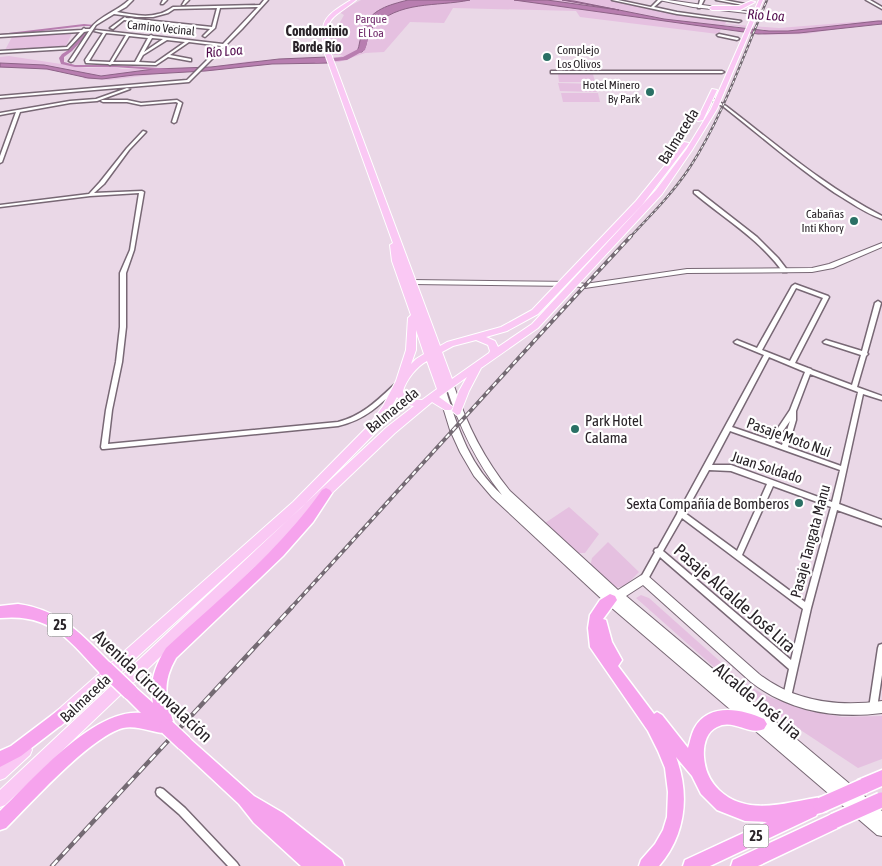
<svg xmlns="http://www.w3.org/2000/svg" width="882" height="866" font-family="'Asap Condensed',sans-serif">
<style>
.green{fill:#e5c0e0}
.water{fill:#b87eb0;stroke:#8d6387}
.lines{fill:none;stroke-linecap:round;stroke-linejoin:round}
.canal{fill:#b87eb0;fill-rule:evenodd}
.river{fill:#b87eb0;fill-rule:evenodd}
.street-casing{stroke:#786875;stroke-width:3}
.secondary-casing{stroke:#786875;stroke-width:2}
.primary-casing{stroke:#fff;stroke-width:2}
.highway-casing{stroke:#fff;stroke-width:3}
.street{fill:#fff;fill-rule:evenodd}
.secondary{fill:#fff;fill-rule:evenodd}
.primary{fill:#fac8f4;fill-rule:evenodd}
.highway{fill:#f6a3ed;fill-rule:evenodd}
.rail-far2-casing{stroke:#746a73;stroke-width:2.5}
.rail-far1-casing{stroke:#746a73;stroke-width:4}
.rail-casing{stroke:#746a73;stroke-width:4.5}
.rail-far2{stroke:#fff;stroke-width:1;stroke-dasharray:3;stroke-linecap:butt}
.rail-far1{stroke:#fff;stroke-width:2;stroke-dasharray:5;stroke-linecap:butt}
.rail{stroke:#fff;stroke-width:2.5;stroke-dasharray:8;stroke-linecap:butt}
.highway-bridge-casing{stroke:#fff;stroke-width:18;stroke-linecap:butt}
.highway-bridge{stroke:#f6a3ed;stroke-width:15}
.poi-dot{fill:#2a7065;stroke:#fff;stroke-width:2}
.labels{text-anchor:middle;dominant-baseline:central;stroke-width:4.5;stroke-linejoin:round;paint-order:stroke}
.far-park-label{font-size:12px;fill:#702a6a;stroke:#fff}
.far-street-label{font-size:12px;fill:#292328;stroke:#fff}
.far-poi-label{font-size:12px;fill:#292328;stroke:#fff;text-anchor:end}
.far-water-label{font-size:14px;font-style:italic;fill:#530c4e;stroke:#fff}
.far-neighbourhood-label{font-size:14px;font-weight:bold;fill:#292328;stroke:#fff}
.shield{fill:#fff;stroke:#696568;stroke-width:1}
.shield-label{font-size:14px;font-weight:bold;fill:#292328}
.street-label{font-size:15px;fill:#292328;stroke:#fff}
.poi-label{font-size:15px;fill:#292328;stroke:#fff;text-anchor:start}
.near-street-label{font-size:18px;fill:#292328;stroke:#fff}
</style>
<rect width="100%" height="100%" fill="#ead8e7"/>
<path class="green" d="M361 0H613L681 14 727 21 725 24 779 28 880 20H882V25L869 24 806 34 765 35 762 34 764 29 724 25 718 34 580 17 576 11 453 8 444 23 410 22 384 52 365 53 339 62 317 64 283 62 211 71 176 72 109 80 85 79 81 76 62 72 31 68H0V57L9 56 87 68 113 67 122 69 203 68 250 61 286 60 298 58H315L325 60 336 59 343 55H330L325 35 335 31 344 15 339 12Z
M72 33 66 46 5 50 12 37Z
M558 74H593L595 82H559Z
M558 83 596 84 597 92 560 91Z
M561 93H598L600 102H563Z
M569 507 599 534 585 553H575L545 523Z
M608 542 639 572 625 586 614 588 590 567 592 558Z
M641 595 649 598 742 681 764 695 809 711 842 717 882 716V759L858 768 740 690 636 598Z"/>
<path class="water" d="M408 0H470C436 7 399 0 372 28 365 35 369 45 362 52H357C360 45 360 36 363 29 371 9 389 5 408 0Z
M514 0H547L619 10 562 0 574 1 664 19 769 31H788L878 21H882V24L799 33 758 34Z
M327 57 329 63 272 64 205 71 134 75 102 79 88 78 47 69 0 67V63L44 65 101 76 154 69 211 67 279 59Z"/>
<g class="lines">
<path class="canal" d="M84 24 94 25 91 29 89 28 90 26H84L0 36V34Z
M88 29 91 30 72 51 64 57V62L75 65H114L172 69 174 70 172 71 114 67H75L61 64 59 58 62 54 70 49Z"/>
<path class="river" d="M365 37 368 39 365 50 347 60 316 63 312 61 316 59 343 57 360 48 362 39Z"/>
<g class="street-casing">
<path id="street" d="M129 0H133L126 7 117 12C130 14 145 18 158 14 164 13 168 10 173 7L260 5 264 0H268L242 29 189 82 0 98V96L187 80 221 46 189 42 170 55 191 59V61H190L168 57 156 65 112 64 110 65 108 64 86 63 85 60 103 33 94 31 96 30 149 36 151 35 153 36 223 44 258 7 220 8 215 28 205 37 203 36 210 29 124 20 113 29 110 28 125 17 126 18 212 27 217 8 174 9 168 13 153 17H137L114 14 96 25 73 61 71 62 69 61 89 31 84 32 68 49 0 53V51L67 47 80 32 0 37V35L82 30 84 28 85 29H90C99 16 118 11 129 0ZM106 33 126 35 110 62 89 61ZM129 36 148 38 135 62H113ZM152 38 163 39 144 52ZM167 40 185 42 155 63 139 62 143 55Z
M163 0H167L163 4H161Z
M185 0H189L184 5H182Z
M612 0H618L651 7 658 0H662L654 7 677 12 741 21 739 22 677 14Z
M700 0H704L700 8H698Z
M716 0H724L745 4 743 5Z
M866 0H870L882 7V9Z
M719 34 738 38 739 39 737 40 718 36 717 35Z
M552 71H722L724 72 722 73H551V71Z
M127 88 130 89 97 101 70 103 20 112 2 162 0 163V156L16 112 0 115V113L70 101 96 99Z
M709 98 716 100 726 106C777 145 825 187 882 216V219C865 213 850 202 835 193 796 167 761 136 724 107L713 101 709 100Z
M102 100H127L141 103 177 100 182 103 176 122 174 123 172 122 178 103 176 102 141 105 127 102H103L101 101Z
M143 131 146 132 129 150 104 184 94 193 142 191 144 192 134 250 126 273V327L122 362 112 410 108 444 338 422C362 416 378 400 395 384H399L400 385 399 386C380 405 365 420 338 426L104 449H102L101 447 106 410 116 362 120 327V273L130 250 139 193 90 196 0 207V205L89 194 100 182 127 148Z
M694 191H698L757 237 778 258 788 271 787 272H783C758 238 726 220 694 193Z
M795 284 828 296 829 297 795 363 808 368 811 369 812 370 852 385 861 355 824 343 823 342 826 340 862 351 875 303 878 301 881 303 867 353 868 354 866 356 857 387 882 396V400L863 394 839 504 882 520V526L837 510 811 608 791 697 790 700 787 701 784 700 783 697 789 669 660 557 647 581 644 582 641 581 640 579 655 552 654 551 655 549 658 548 677 514 678 511H679L764 355 735 343 734 342 737 340 757 348 792 286ZM796 288 823 298 790 361 762 350ZM769 357 805 372 790 410 770 440 732 427ZM810 374 858 392 841 466 788 447 796 420V411ZM790 421 782 445 775 442ZM730 431 840 470 832 502 731 465H712ZM709 470 731 471 767 484 737 551 685 513ZM773 486 831 507 805 602 742 555ZM682 518 803 609 791 660 663 551Z
M882 644V675L877 708 876 711 873 712 870 711 869 708 878 648 879 645Z
M160 788 163 789 185 808 237 863 239 866H228L179 814 157 795 156 792 157 789Z"/>
</g>
<g class="secondary-casing">
<path id="secondary" d="M659 0H668L758 13 756 14 693 7Z
M882 243V247L833 268 812 272 687 273 585 288 575 286 412 284 408 282 412 280 575 282 585 284 687 269 812 268 829 264Z
M450 383 454 386C467 425 484 459 510 491L618 590 640 576 644 574 648 576 759 674C795 702 838 707 882 701V713C835 719 789 711 751 682L643 585 626 596 882 811V836L877 835 606 603 492 497 474 476 460 452 450 430 438 391 442 388 446 391C459 431 470 466 502 495 476 462 459 426 446 386Z"/>
</g>
<g class="primary-casing">
<path id="primary" d="M351 0H356C330 21 323 16 331 54L440 346 447 342 501 327 532 310 636 201 684 142 689 143 642 205 538 314 507 331 486 337 495 341 498 347 532 324 656 190 686 150 711 109 759 0H763L717 109 692 150 662 194 538 328 481 368 469 391 460 414 457 415 452 411 459 391 467 377 439 397 453 407 451 410H445L432 402 395 433 5 805 0 807V790L387 427 414 406 403 404 397 397 378 430 301 508 61 726 56 728 51 726 49 721 51 716 293 502 370 424 383 406 396 381 406 350 408 318 411 315 392 261 390 245 393 243 325 54C319 21 323 17 351 0ZM416 330 424 354 416 359 411 364 416 350ZM476 340 488 345 490 351 489 353 452 379 442 352 453 346ZM427 361 437 389 422 400 409 399 403 391C406 380 417 366 427 361Z
M751 1 755 2 740 10H712L709 8 712 6H739Z
M712 89 717 90 703 120 698 121 697 120Z
M25 743 30 745 32 750 30 755 5 778 0 780V764L20 745Z"/>
</g>
<g class="highway-casing">
<path id="highway" d="M326 488 330 490 332 493 313 522 283 556 176 658C161 684 166 700 175 727L172 732C161 737 140 724 123 728 90 737 32 802 6 828L0 830V811C32 780 94 708 141 713L125 697 123 692 125 687 130 685 135 687 153 703C149 683 155 666 166 648 220 598 280 550 322 490Z
M610 594 615 596 617 600 603 619 606 620 612 642 622 660 618 666 654 714 657 712 662 715 688 748C690 742 691 735 694 729 708 702 742 709 764 719L767 724 764 729C749 736 733 718 717 727 706 732 703 746 704 757 705 770 709 780 719 790 747 817 787 802 821 797L827 799 829 805 827 811 817 814 816 816 710 866H683L685 860 767 822 745 821 717 810 701 794 692 776 676 757C690 794 686 835 659 866H639L641 860 655 844 663 830 667 817 668 792 665 768 658 751 648 731 590 647 588 628 590 615 600 600Z
M18 604C61 610 82 635 111 664L113 669 111 674 106 676 101 674C68 640 52 613 0 618V606Z
M60 709 65 712 68 717 65 722 21 756 0 767V751L11 746Z
M184 735 189 738 254 796 283 813 342 860 344 866H301L254 823 239 804 179 748 176 743 179 738Z
M882 770V786L864 794 858 792 856 786 858 780Z
M834 813 840 815 842 821 840 827 758 866H731L733 860Z"/>
</g>
<use href="#street" class="street"/>
<use href="#secondary" class="secondary"/>
<use href="#primary" class="primary"/>
<use href="#highway" class="highway"/>
<g class="rail-far2-casing">
<path id="rail-far2" d="M630 237C651 215 673 193 690 167 722 118 744 54 767 0"/>
</g>
<g class="rail-far1-casing">
<path id="rail-far1" d="M291 608C405 484 516 359 631 236"/>
</g>
<g class="rail-casing">
<path id="rail" d="M52 866 292 607"/>
</g>
<use href="#rail-far2" class="rail-far2"/>
<use href="#rail-far1" class="rail-far1"/>
<use href="#rail" class="rail"/>
<g class="highway-bridge-casing">
<path id="highway-bridge" d="M106 669 130 692
M167 727 184 743
M821 805 864 786
M834 821 881 800"/>
</g>
<use href="#highway-bridge" class="highway-bridge"/>
</g>
<g class="poi-dot">
<circle cx="547" cy="57" r="5"/>
<circle cx="650" cy="92" r="5"/>
<circle cx="854" cy="221" r="5"/>
<circle cx="575" cy="429" r="5"/>
<circle cx="799" cy="503" r="5"/>
</g>
<g class="labels">
<g class="far-park-label">
<text x="371" y="19">Parque<tspan x="371" dy="14">El Loa</tspan></text>
</g>
<g class="far-street-label">
<text transform="translate(161 28) rotate(6)">Camino Vecinal</text>
</g>
<g class="far-poi-label">
<text x="557" y="50" text-anchor="start">Complejo<tspan x="557" dy="14">Los Olivos</tspan></text>
<text x="640" y="85">Hotel Minero<tspan x="640" dy="14">By Park</tspan></text>
<text x="844" y="214">Cabañas<tspan x="844" dy="14">Inti Khory</tspan></text>
</g>
<g class="far-water-label">
<text transform="translate(766 15) rotate(4)">Río Loa</text>
<text transform="translate(224 51) rotate(-5)">Río Loa</text>
</g>
<g class="far-neighbourhood-label">
<text x="317" y="31">Condominio<tspan x="317" dy="16">Borde Río</tspan></text>
</g>
<g class="shield">
<rect x="47.5" y="613.5" width="25" height="23" rx="4"/>
<rect x="743.5" y="824.5" width="25" height="23" rx="4"/>
</g>
<g class="shield-label">
<text x="60" y="625">25</text>
<text x="756" y="836">25</text>
</g>
<g class="street-label">
<text transform="translate(678 136) rotate(-58)">Balmaceda</text>
<text transform="translate(392 410) rotate(-39)">Balmaceda</text>
<text transform="translate(789 437) rotate(20)">Pasaje Moto Nui</text>
<text transform="translate(767 467) rotate(18)">Juan Soldado</text>
<text transform="translate(810 541) rotate(-75)">Pasaje Tangata Manu</text>
<text transform="translate(85 698) rotate(-43)">Balmaceda</text>
</g>
<g class="poi-label">
<text x="585" y="420">Park Hotel<tspan x="585" dy="17">Calama</tspan></text>
<text x="789" y="503" text-anchor="end">Sexta Compañía de Bomberos</text>
</g>
<g class="near-street-label">
<text transform="translate(735 598) rotate(41)">Pasaje Alcalde José Lira</text>
<text transform="translate(153 686) rotate(43)">Avenida Circunvalación</text>
<text transform="translate(758 701) rotate(40)">Alcalde José Lira</text>
</g>
</g>
</svg>
